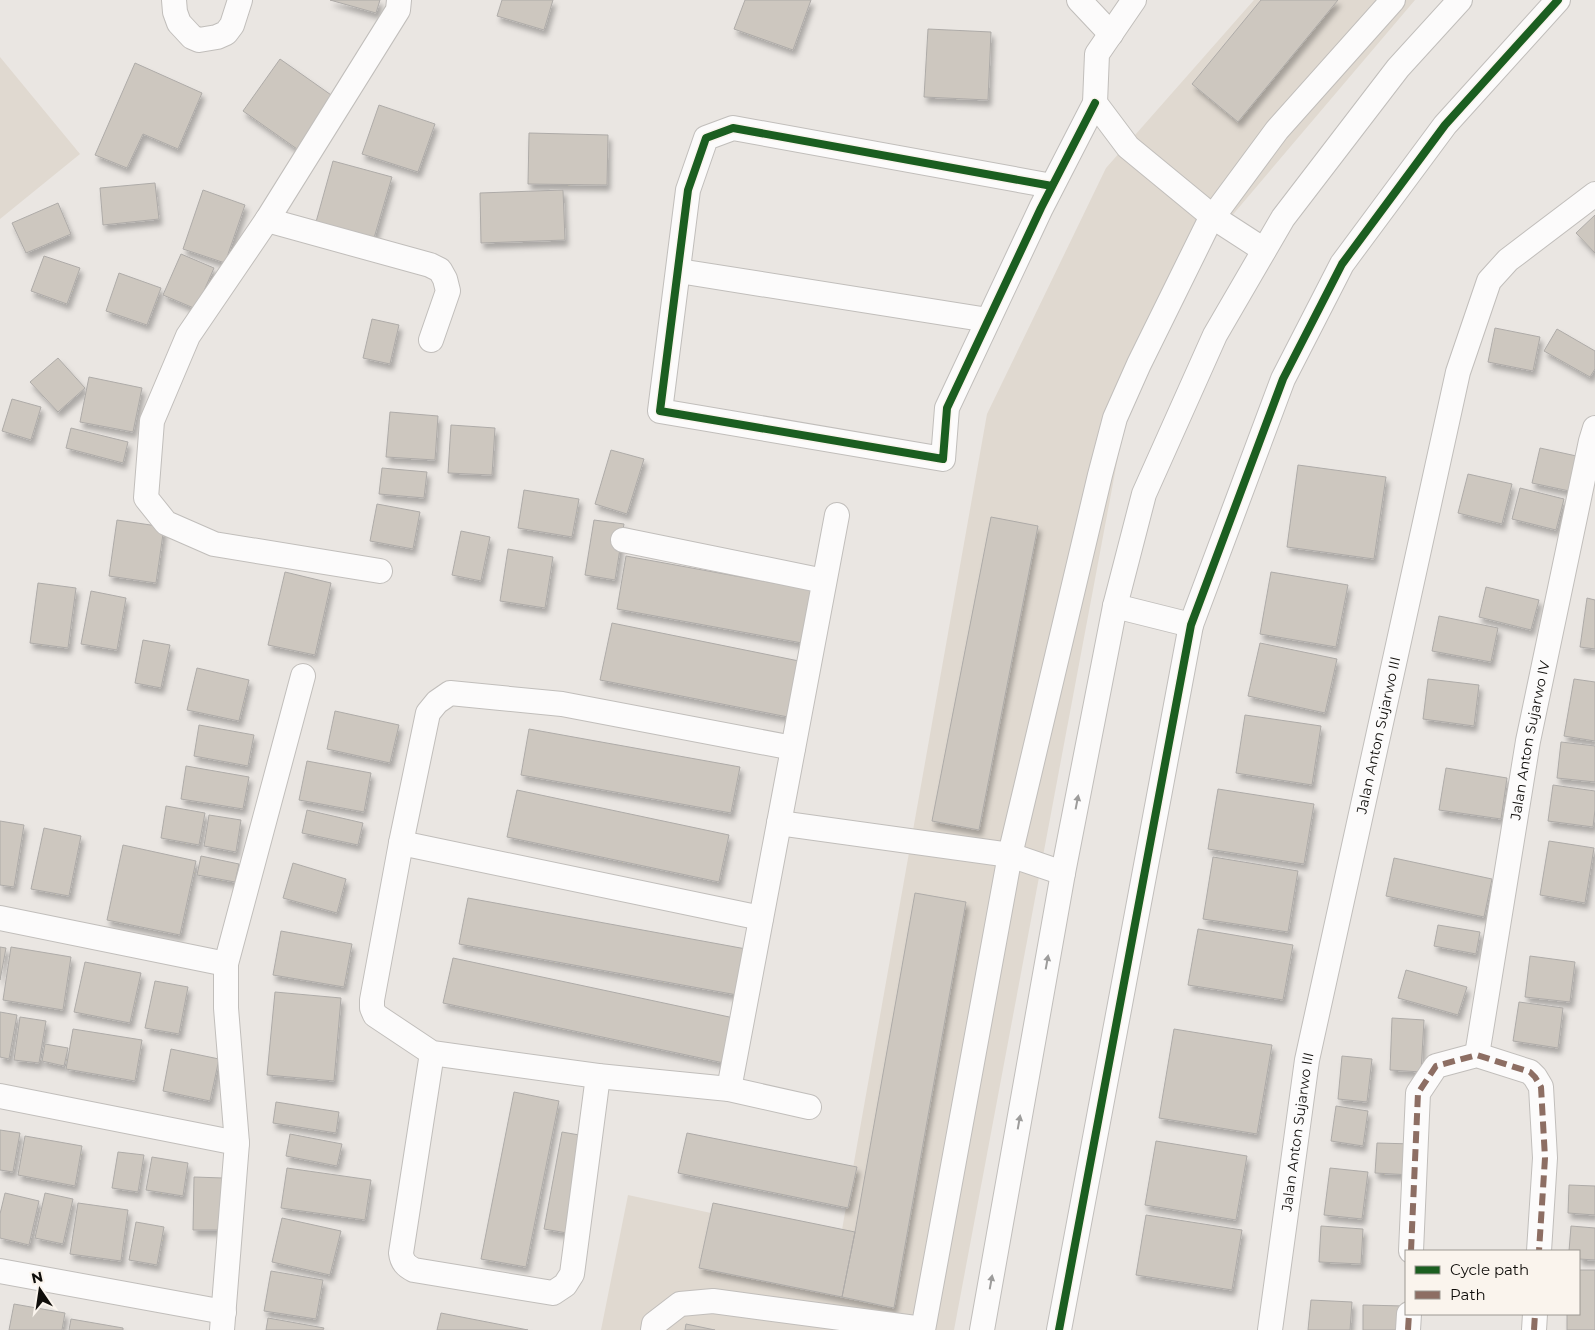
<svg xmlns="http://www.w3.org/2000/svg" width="1595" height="1330" font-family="Montserrat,sans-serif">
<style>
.built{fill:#e0d9d0}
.building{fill:#cdc7bf;stroke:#aeaba8;filter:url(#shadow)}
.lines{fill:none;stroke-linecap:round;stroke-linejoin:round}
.minor-casing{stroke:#c1bebb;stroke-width:26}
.minor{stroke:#fcfbfb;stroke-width:24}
.quiet{stroke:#8d6e63;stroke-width:6;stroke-dasharray:12 6;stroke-linecap:butt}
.cycleway-casing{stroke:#faf4ed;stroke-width:11}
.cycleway{stroke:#1b5e20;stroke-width:8}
.oneway{fill:#9d9c9b}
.labels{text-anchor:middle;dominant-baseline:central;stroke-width:5;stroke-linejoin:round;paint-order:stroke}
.street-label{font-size:14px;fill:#0f0d0a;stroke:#faf4ed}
</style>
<defs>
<filter id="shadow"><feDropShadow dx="3" dy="5.5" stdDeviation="2.5" flood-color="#0004"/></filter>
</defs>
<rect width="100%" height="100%" fill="#eae6e2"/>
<path class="built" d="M1254 0H1415L1213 238 1126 414 954 1330H601L628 1195 840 1241 987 414 1106 168Z
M0 57 80 154 0 219Z"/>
<path class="building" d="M330 0H380L376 13Z
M502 0H553L544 30 497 16Z
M745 0H811L793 50 734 29Z
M1261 0H1338L1238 122 1192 84Z
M928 29 991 32 988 100 924 97Z
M280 59 334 97 297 149 243 111Z
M135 63 202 93 178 149 143 134 127 168 95 155Z
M379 105 435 124 418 172 362 154Z
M529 133 608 135 607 185 528 184Z
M333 161 392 177 374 238 316 222Z
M155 183 159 219 103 225 100 188Z
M203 190 245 205 225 263 183 249Z
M563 190 565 240 481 243 480 193Z
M58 203 71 234 26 253 12 223Z
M1595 215V253L1576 233Z
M181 254 214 268 196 309 163 295Z
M44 256 80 268 67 304 31 291Z
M119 273 161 288 147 325 106 311Z
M372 319 399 325 390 364 363 358Z
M1495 328 1540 337 1533 371 1488 362Z
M1557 329 1595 351V369L1590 377 1544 351Z
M58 358 85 388 58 412 30 382Z
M89 377 142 388 133 432 80 422Z
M12 399 41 407 31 440 2 431Z
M390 412 438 416 435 460 386 457Z
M451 425 495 428 492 475 448 473Z
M71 428 128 442 123 463 66 448Z
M1540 448 1581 457 1574 492 1532 483Z
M611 450 644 459 627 514 595 504Z
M1298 465 1386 477 1374 559 1287 547Z
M382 468 427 472 424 498 379 494Z
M1468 474 1512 484 1502 524 1458 513Z
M1520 488 1564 499 1556 530 1512 519Z
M524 490 579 499 572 537 518 528Z
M377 504 420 512 413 549 370 541Z
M991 517 1038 526 979 830 932 821Z
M117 520 164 527 156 583 109 576Z
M594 520 624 524 615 580 585 575Z
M461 531 490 537 481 581 452 575Z
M508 549 553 557 545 608 500 601Z
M626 556 812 590 802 643 617 609Z
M285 572 331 583 315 655 268 645Z
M1271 572 1348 585 1336 647 1260 634Z
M38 583 76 588 68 648 30 643Z
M1486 587 1539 600 1531 630 1479 617Z
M91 591 126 598 117 650 81 644Z
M1587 598 1595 600V649L1580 647Z
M1439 616 1498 628 1491 662 1432 651Z
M612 623 799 661 788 717 600 680Z
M143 640 170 645 161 688 135 683Z
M1260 643 1337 659 1325 713 1248 696Z
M197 668 249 680 239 721 187 710Z
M1428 679 1479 685 1474 726 1423 719Z
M1574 679 1595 682V741L1564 736Z
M335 711 399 725 390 763 327 749Z
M1245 715 1321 726 1312 785 1236 773Z
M199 725 254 735 248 766 194 756Z
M529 729 740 767 731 813 521 775Z
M1561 742 1595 746V782L1557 778Z
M307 761 371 773 364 812 299 800Z
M186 766 249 777 243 809 181 799Z
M1446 768 1507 778 1501 819 1439 810Z
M1553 785 1595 791V810L1593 827 1548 821Z
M1218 789 1314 804 1304 864 1208 849Z
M517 790 729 835 719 882 507 837Z
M166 806 205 813 199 845 161 838Z
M307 810 363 823 358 845 302 833Z
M209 815 241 820 236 852 204 846Z
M0 821 24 825 14 887 0 885Z
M44 828 81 836 69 896 31 889Z
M1549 841 1594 848 1585 903 1540 895Z
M123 845 196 861 180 935 107 920Z
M201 856 239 864 235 882 197 875Z
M1213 857 1298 871 1288 932 1203 919Z
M1394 858 1492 879 1484 917 1386 896Z
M293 863 346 879 337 913 283 898Z
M915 893 966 902 894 1308 842 1297 855 1232Z
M468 898 746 949 737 995 459 944Z
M1438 925 1480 932 1476 954 1434 946Z
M1198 929 1293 945 1283 1000 1188 985Z
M281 931 352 944 344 987 273 975Z
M0 947 6 948 0 980Z
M11 947 71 957 63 1010 3 1000Z
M1530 956 1575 962 1570 1002 1525 997Z
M453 958 734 1018 724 1063 443 1003Z
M85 962 141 973 130 1023 74 1012Z
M1406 970 1467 987 1458 1015 1398 998Z
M155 981 188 987 179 1034 145 1028Z
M275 992 341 998 334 1081 267 1075Z
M1519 1002 1563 1008 1558 1048 1513 1041Z
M0 1012 17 1015 9 1059 0 1057Z
M20 1017 46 1021 39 1063 14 1060Z
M1392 1018 1424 1020 1421 1072 1390 1070Z
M73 1029 142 1040 135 1081 66 1069Z
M1174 1029 1272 1045 1257 1134 1159 1118Z
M45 1044 68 1048 64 1066 42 1061Z
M171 1049 219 1059 210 1101 163 1091Z
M1342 1056 1372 1059 1367 1102 1338 1099Z
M514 1092 559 1101 526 1267 481 1259Z
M276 1102 339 1112 336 1133 273 1123Z
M1336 1106 1368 1111 1363 1146 1331 1141Z
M0 1130 20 1133 13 1172 0 1170Z
M562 1132 585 1136 567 1233 544 1229Z
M687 1133 857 1167 848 1208 678 1173Z
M290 1134 342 1144 337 1166 286 1156Z
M25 1136 82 1146 75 1186 18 1175Z
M1156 1141 1247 1156 1236 1220 1145 1205Z
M1377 1143 1413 1144 1412 1175 1375 1173Z
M118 1152 144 1155 138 1192 112 1188Z
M152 1157 188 1163 183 1196 146 1190Z
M287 1168 371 1180 365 1220 281 1208Z
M1330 1168 1368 1172 1362 1219 1324 1215Z
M194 1177 223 1178 221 1230H193Z
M1569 1185 1595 1186V1215L1568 1213Z
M5 1193 39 1201 29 1245 0 1238V1214Z
M45 1193 73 1199 63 1244 35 1238Z
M78 1203 128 1210 121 1261 70 1254Z
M713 1203 855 1232 842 1297 699 1268Z
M1146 1215 1242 1230 1232 1290 1136 1275Z
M282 1218 341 1231 330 1275 272 1262Z
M136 1222 164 1227 157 1265 129 1260Z
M1321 1226 1363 1229 1361 1264 1319 1262Z
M1571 1226 1595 1228V1260L1579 1259V1251H1569Z
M1579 1270H1595V1330H1567V1314H1579Z
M271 1271 323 1280 316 1319 264 1311Z
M1311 1300 1352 1302 1350 1330H1308Z
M14 1304 65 1313 62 1330H9Z
M1363 1305 1404 1306V1330H1363Z
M441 1313 528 1330H437Z
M268 1318 324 1328 323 1330H266Z
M71 1319 123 1328V1330H69Z
M686 1324 715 1330H685Z"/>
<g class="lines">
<g class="minor-casing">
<g id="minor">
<path d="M174 0 175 12 179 23 192 37 199 40 217 37 226 33 232 25 240 0"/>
<path d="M1079 0 1111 34"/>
<path d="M1134 0 1097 54 1095 103 1128 147 1213 217 1264 250"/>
<path d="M1052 186 733 128 706 138 688 190 660 411 943 459 947 408 1041 208 1095 103"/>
<path d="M267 220 430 265 440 270 445 279 448 291 431 340"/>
<path d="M679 271 988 320"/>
<path d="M623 540 824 581"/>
<path d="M380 571 214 544 166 523 146 498 152 421 188 336 267 220 398 10 399 0"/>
<path d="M1115 606 1191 625"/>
<path d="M793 748 562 704 450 693 437 702 428 713 401 843 372 1000V1008L375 1015 432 1053 598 1076 729 1089 809 1107"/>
<path d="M779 823 1010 855 1063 873"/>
<path d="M401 843 761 918"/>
<path d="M0 918 226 964"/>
<path d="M432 1053 401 1253C402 1262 406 1266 414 1270L553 1293 565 1285 572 1274 598 1076"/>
<path id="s1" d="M1477 1055 1528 741 1591 441 1595 428"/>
<path d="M729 1089 837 515"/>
<path d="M0 1096 237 1143"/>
<path d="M1411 1251 1418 1093 1436 1066 1477 1055 1530 1072 1535 1077 1541 1087 1545 1158 1539 1251"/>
<path d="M0 1271 224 1312"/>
<path d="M222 1330 237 1143 226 1008V964L303 676"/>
<path d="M653 1330 654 1324 680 1304 713 1301 923 1329"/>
<path d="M923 1330 1010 855 1100 475 1115 418 1139 364 1209 222 1277 130 1393 0"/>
<path d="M982 1330 1063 873 1115 606 1144 494 1215 335 1283 218 1398 68 1460 0"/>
<path d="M1059 1330 1191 625 1283 379 1342 264 1445 125 1558 0"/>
<path id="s2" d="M1270 1330 1307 1060 1458 372 1489 281 1508 260 1595 194"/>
<path d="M1408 1330 1409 1314"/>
<path d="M1534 1330 1535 1314"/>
</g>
</g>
<use href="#minor" class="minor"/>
<path class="quiet" d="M1411 1251 1418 1093 1436 1066 1477 1055 1530 1072 1535 1077 1541 1087 1545 1158 1539 1251
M1408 1330 1409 1314
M1534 1330 1535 1314"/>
<g class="cycleway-casing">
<path id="cycleway" d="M1052 186 733 128 706 138 688 190 660 411 943 459 947 408 1041 208 1095 103
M1059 1330 1191 625 1283 379 1342 264 1445 125 1558 0"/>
</g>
<use href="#cycleway" class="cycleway"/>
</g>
<defs><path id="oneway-solid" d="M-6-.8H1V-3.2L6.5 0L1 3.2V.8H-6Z" transform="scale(1.25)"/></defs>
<g class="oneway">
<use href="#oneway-solid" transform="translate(1077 802) rotate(-79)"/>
<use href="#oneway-solid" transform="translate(1047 962) rotate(-80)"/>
<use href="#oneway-solid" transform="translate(1019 1122) rotate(-80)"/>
<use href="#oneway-solid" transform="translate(991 1282) rotate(-80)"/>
</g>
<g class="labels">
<g class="street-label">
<text stroke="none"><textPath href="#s2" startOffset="605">Jalan Anton Sujarwo III</textPath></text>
<text stroke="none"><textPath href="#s1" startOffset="319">Jalan Anton Sujarwo IV</textPath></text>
<text stroke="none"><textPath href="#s2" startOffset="200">Jalan Anton Sujarwo III</textPath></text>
</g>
</g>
<rect x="1405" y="1250" width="175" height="65" fill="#faf4ed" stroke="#9c9892"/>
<rect x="1415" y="1266" width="25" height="8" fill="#1b5e20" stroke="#9c9892"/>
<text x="1450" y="1275" font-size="15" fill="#0f0d0a">Cycle path</text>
<rect x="1415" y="1291" width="25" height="8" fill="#8d6e63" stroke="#9c9892"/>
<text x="1450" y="1300" font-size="15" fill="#0f0d0a">Path</text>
<g transform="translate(40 1290) rotate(347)" stroke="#faf4ed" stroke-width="4" paint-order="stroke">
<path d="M0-4L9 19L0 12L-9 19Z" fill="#0f0d0a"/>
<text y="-8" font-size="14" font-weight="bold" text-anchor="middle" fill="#0f0d0a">N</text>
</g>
</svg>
